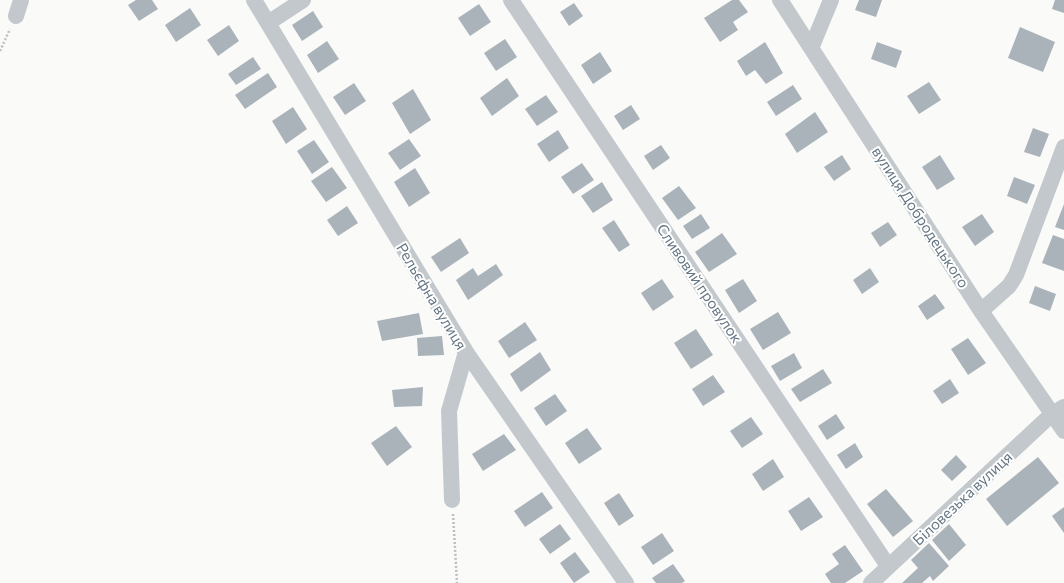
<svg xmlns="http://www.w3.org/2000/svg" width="1064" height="583" font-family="Commissioner,sans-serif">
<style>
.building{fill:#aab3b9}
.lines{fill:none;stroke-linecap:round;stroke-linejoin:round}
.path{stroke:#bbbfc2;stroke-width:2.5;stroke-dasharray:2 2;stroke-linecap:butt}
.minor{stroke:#c3c8cc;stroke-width:16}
.labels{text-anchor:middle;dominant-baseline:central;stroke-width:4;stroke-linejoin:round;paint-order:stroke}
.street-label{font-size:15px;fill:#657683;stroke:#fff}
</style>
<rect width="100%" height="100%" fill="#fafaf8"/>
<path class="building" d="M136 0H152L158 9 139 21 128 5Z
M732 0H739L748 12 733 22 738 30 720 42 704 18Z
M859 0H882L876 17 855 10Z
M1055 0H1064V13L1052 9Z
M574 3 583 16 569 26 560 12Z
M479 4 491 22 470 36 458 18Z
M190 8 201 25 176 42 165 25Z
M313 11 323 27 302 41 292 25Z
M229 25 239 41 218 56 207 40Z
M1020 27 1055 42 1043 72 1008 58Z
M505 39 517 57 496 71 484 53Z
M327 41 339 59 318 73 307 55Z
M765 42 783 73 766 84 755 70 746 76 737 61Z
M877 42 902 51 896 68 871 59Z
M600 52 612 71 593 84 581 65Z
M253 57 261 69 236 85 228 74Z
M268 73 277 87 245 109 235 95Z
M507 78 519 96 492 116 480 98Z
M929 82 941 100 919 114 907 96Z
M354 83 366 101 345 115 333 97Z
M793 85 802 99 776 116 767 102Z
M413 89 431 120 410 134 392 103Z
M546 95 558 112 537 126 525 109Z
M631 105 640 119 623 130 614 116Z
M293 107 307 129 286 144 272 121Z
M815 112 828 132 797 153 785 134Z
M1033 128 1049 134 1040 157 1024 152Z
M558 130 569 148 549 162 537 144Z
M409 139 421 156 400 170 388 153Z
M314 140 329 162 312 174 297 151Z
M661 145 670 158 653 170 644 156Z
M842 155 851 169 834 181 824 167Z
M940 155 955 179 937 190 922 167Z
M582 163 594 180 573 194 561 177Z
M332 167 347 188 326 202 311 181Z
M415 168 430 193 409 207 394 182Z
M1014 177 1035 185 1027 204 1007 196Z
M602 182 613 200 593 213 581 196Z
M679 186 696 208 678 220 662 198Z
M1064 204V230L1055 227Z
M347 206 358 223 338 236 327 220Z
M701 214 710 228 692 239 683 226Z
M982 214 994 232 975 246 962 227Z
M614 220 630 245 619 252 602 228Z
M888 222 897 235 880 247 871 233Z
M722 233 737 254 709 272 695 252Z
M1053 235 1064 239V271L1042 263Z
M460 238 469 253 441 272 431 257Z
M496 264 503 275 468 300 456 280 473 268 478 276Z
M870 268 879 282 862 294 853 280Z
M662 279 674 297 653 311 641 293Z
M743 279 757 301 739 313 725 290Z
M1035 286 1056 294 1050 311 1029 303Z
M935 294 945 308 927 320 918 306Z
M778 312 791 333 763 350 750 329Z
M419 313 423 334 382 341 377 321Z
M525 322 537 340 509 358 498 341Z
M696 329 713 355 691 369 674 343Z
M442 336 444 355 418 356 417 338Z
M968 338 986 363 968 375 951 349Z
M540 352 551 370 521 392 510 374Z
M794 353 802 368 780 381 771 366Z
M823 369 832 383 800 402 791 389Z
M713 375 725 392 703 406 692 389Z
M950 379 959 393 942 404 933 391Z
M423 387 422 406 394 407 392 390Z
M555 394 567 411 546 426 534 408Z
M836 414 845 428 827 440 818 426Z
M751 417 763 434 742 448 730 431Z
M396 426 412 447 387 466 371 443Z
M587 428 602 449 579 464 565 443Z
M504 434 516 450 483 471 472 454Z
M855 443 863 457 846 469 837 455Z
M956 455 967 467 952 481 941 470Z
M1038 457 1059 483 1007 526 986 499Z
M773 459 784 477 763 491 752 474Z
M886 489 913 521 893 537 867 504Z
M542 492 553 508 525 527 514 511Z
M619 493 634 516 619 526 604 503Z
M809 497 823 517 801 531 788 511Z
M1064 507V533L1052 516Z
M560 524 571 539 550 554 539 539Z
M949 524 966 545 949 561 932 540Z
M662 533 674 551 653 565 641 547Z
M929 543 949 566 933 581 930 576 922 583H902L918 568 911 560Z
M845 545 863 571 845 583H831L825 574 839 564 832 554Z
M575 552 590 572 574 583 560 563Z
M673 564 685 581 682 583H656L652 578Z"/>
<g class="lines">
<path class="path" d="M0 51 10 29
M453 514 457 583"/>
<path class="minor" d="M254 0 466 352 626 583
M511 0 888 566
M780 0 981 311 1064 431
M16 16 21 0
M268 23 303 0
M812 46 831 0
M981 311 1009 286 1016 275 1064 147
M452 500 449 411 466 352
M871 583 1052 414 1064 407"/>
</g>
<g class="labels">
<g class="street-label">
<text transform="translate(921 217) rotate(57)">вулиця Добродецького</text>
<text transform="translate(700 283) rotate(56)">Сливовий провулок</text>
<text transform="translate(432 296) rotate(59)">Рельєфна вулиця</text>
<text transform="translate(962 498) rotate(-43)">Біловезька вулиця</text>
</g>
</g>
</svg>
